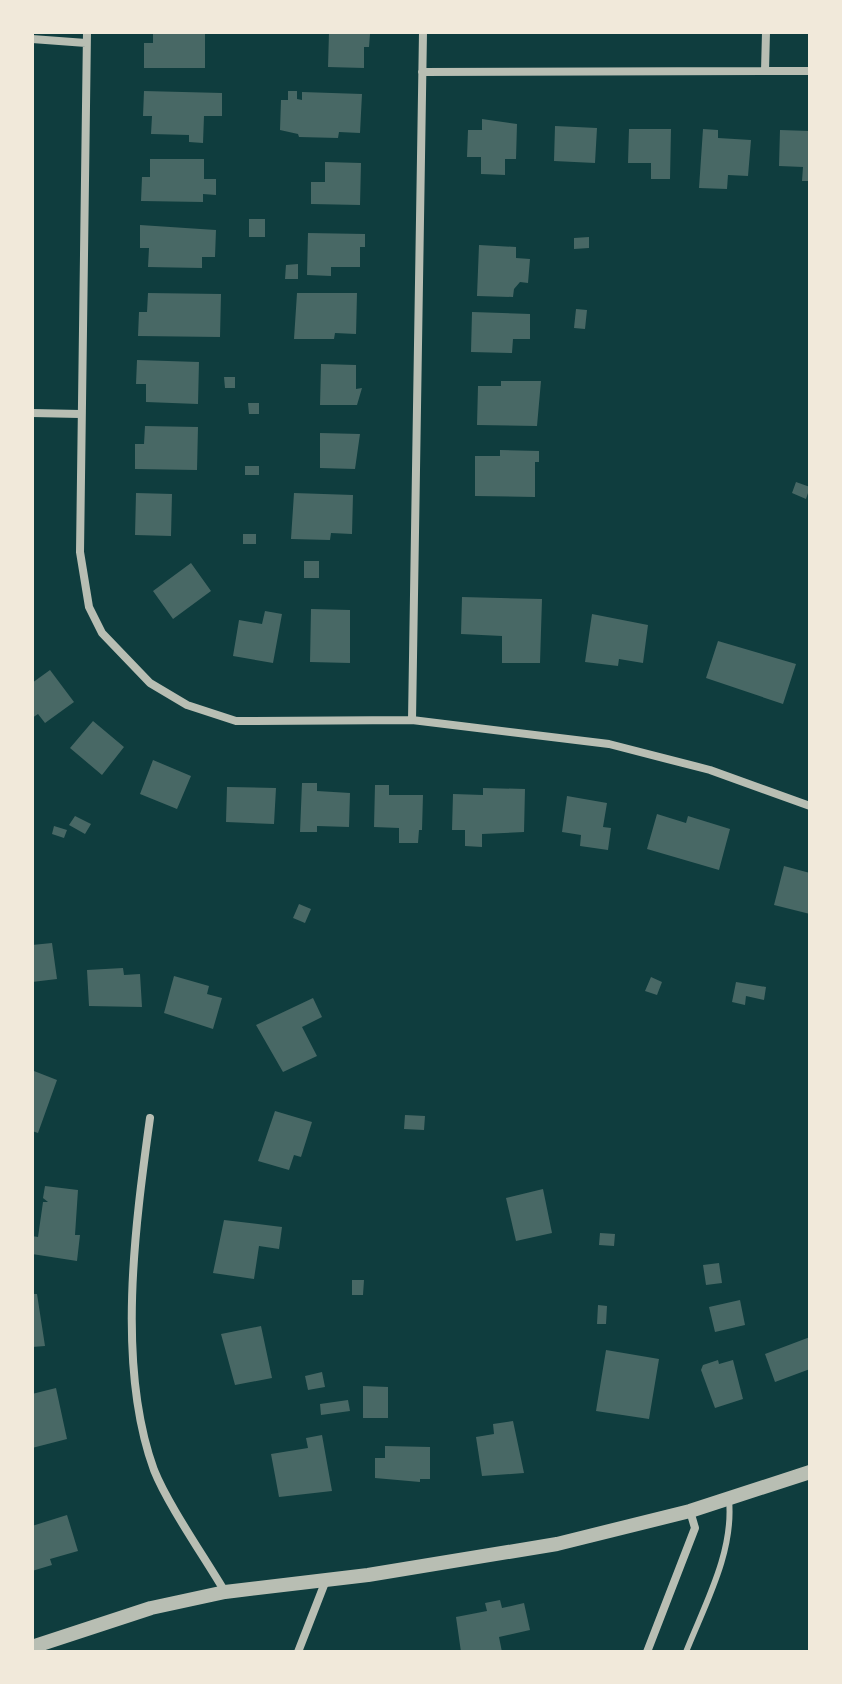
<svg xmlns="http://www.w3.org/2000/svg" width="842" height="1684" font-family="Arial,sans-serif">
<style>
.building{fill:#486865}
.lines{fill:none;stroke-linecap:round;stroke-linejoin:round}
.service{stroke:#b8beb3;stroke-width:6}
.minor{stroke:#b8beb3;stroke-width:8}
.tertiary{stroke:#b8beb3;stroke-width:14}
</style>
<rect width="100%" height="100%" fill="#0f3d3e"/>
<path class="building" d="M153 32H205V68H144V43H153Z
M329 32 370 34 369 47H364V68L328 67Z
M144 91 222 93V116H204L203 143 189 142V135L151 134 152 116H143Z
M288 91H297V99L302 100V92L362 94 360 133 339 132 338 138 299 137 298 134 280 130 281 100H288Z
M482 119 517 124 516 159H505V175L481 174V157H467L468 130H482Z
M555 126 597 128 595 163 554 161Z
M629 129H671L670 179H651V163H628Z
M703 129 718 130V138L751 140 748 176 728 175 727 189 699 188Z
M780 130 810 131V181H802L803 167 779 166Z
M150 159H204V179H216V195L203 194V202L141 201 142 177H150Z
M325 162 361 163 360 205 311 204V182H325Z
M249 219H265V237H249Z
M140 225 216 230 215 257H202V268L148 267 149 248H140Z
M308 233 365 234V247H360V267H331V276L307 275Z
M589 237V248L574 249V238Z
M479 245 516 247V258L530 259 528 283 520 282 514 289 513 297 477 296Z
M298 264V279H285L286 265Z
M148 293 221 294 220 337 138 336 139 312H147Z
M297 293H357L356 334 335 333 334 339H294Z
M576 309 587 310 585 329 574 328Z
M472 312 530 314V339H513L512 353 471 352Z
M137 360 199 362 198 404 146 402V384H136Z
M321 364 356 365V389L362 388 357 405H320Z
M224 377H235V388H225Z
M501 381H541L537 426 477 425 478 386H501Z
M248 403H259V414H249Z
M145 426 198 427 197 470 135 469V444H144Z
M320 433 360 434 355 469 320 468Z
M500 450 539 451V462H535V497L475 496V456H500Z
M245 466H259V475H245Z
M796 482 810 487 806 499 792 493Z
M136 493 172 494 171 536 135 535Z
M294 493 353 495 352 534 331 533 330 540 291 539Z
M243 534H256V544H243Z
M304 561H319V578H304Z
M191 563 211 591 173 619 153 591Z
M462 597 542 599 540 663H502V636L461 634Z
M311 609 350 610V663L310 662Z
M265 611 282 614 273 663 233 656 239 620 262 624Z
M592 614 648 625 643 663 619 659 618 666 585 662Z
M718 641 796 664 783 704 706 678Z
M50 670 74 702 45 723 38 714 32 718V683Z
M93 721 124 747 102 775 70 748Z
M153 760 191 776 177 809 140 794Z
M302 783H317V791L350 793 349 827 317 826V832H300Z
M375 785H389V795H423L422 830H419L418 843H399V828L374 827Z
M227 787 276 788 274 824 226 822Z
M483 788 525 789 524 832 482 834V847L465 846V830H452L453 794 483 795Z
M567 796 607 803 603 827 611 828 608 850 580 846 581 835 562 832Z
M657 814 686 823 688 816 730 829 719 870 647 849Z
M75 816 91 824 85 834 69 825Z
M54 826 67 830 64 838 52 834Z
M784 866 810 873V914L774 905Z
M299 904 311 909 305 923 293 918Z
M52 943 57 979 32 982V945Z
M123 968 124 975 140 974 142 1007 89 1006 87 970Z
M174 976 209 986 207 994 222 998 213 1029 164 1013Z
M651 977 662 982 657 995 645 991Z
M736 982 766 987 764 1000 746 996 745 1005 732 1002Z
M313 998 322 1017 302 1027 317 1056 283 1072 256 1025Z
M34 1071 57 1080 38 1133 32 1131Z
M275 1111 312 1122 301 1157 294 1155 289 1170 258 1161Z
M405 1115 425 1116 424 1130 404 1129Z
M45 1186 78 1190 75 1235H80L77 1261 32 1254V1236L38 1237 43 1202H48L43 1198Z
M543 1189 552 1233 516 1241 506 1198Z
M224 1220 282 1227 279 1249 259 1246 254 1279 213 1273Z
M600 1233 615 1234 614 1246 599 1245Z
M719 1263 722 1283 706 1285 703 1265Z
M352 1280H364L363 1295H352Z
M32 1294H37L45 1346 32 1347Z
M740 1300 745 1325 715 1332 709 1307Z
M598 1305 607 1306 606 1324H597Z
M261 1326 272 1378 235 1385 221 1334Z
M810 1337V1369L775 1382 765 1354Z
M606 1350 659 1359 649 1419 596 1411Z
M718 1360 719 1364 733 1360 743 1399 715 1408 701 1370 703 1365Z
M322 1372 325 1387 308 1390 305 1376Z
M363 1386 388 1387V1418H363Z
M56 1388 67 1439 32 1448V1394Z
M348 1400 350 1411 321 1415 320 1404Z
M513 1421 524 1473 482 1476 476 1437 494 1434 493 1424Z
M322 1435 332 1491 279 1497 271 1454 308 1448 306 1438Z
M385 1446 430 1447V1479H420V1482L375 1478V1458H385Z
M67 1515 78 1551 50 1559 52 1565 32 1571V1526Z
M500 1600 502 1608 524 1603 530 1630 499 1637 502 1652H461L456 1617 487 1611 485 1603Z"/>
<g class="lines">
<path class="service" d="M686 1652C705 1604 734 1552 729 1500"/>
<path class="minor" d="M87 32 80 552 89 607 102 633 150 683 187 705 236 721 412 720 609 744 710 770 810 806
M32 39 86 43
M765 71 766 32
M422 72 810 71
M32 413 80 414
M412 720 423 32
M150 1118C135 1226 116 1366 154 1470 168 1505 205 1558 225 1592
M298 1652 326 1580
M647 1652 695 1528 690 1511"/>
<path class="tertiary" d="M32 1647 151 1608 225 1592 368 1575 557 1544 690 1511 810 1472"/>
</g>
<rect width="842" height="1684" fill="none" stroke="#f1e9da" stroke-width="68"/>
</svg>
